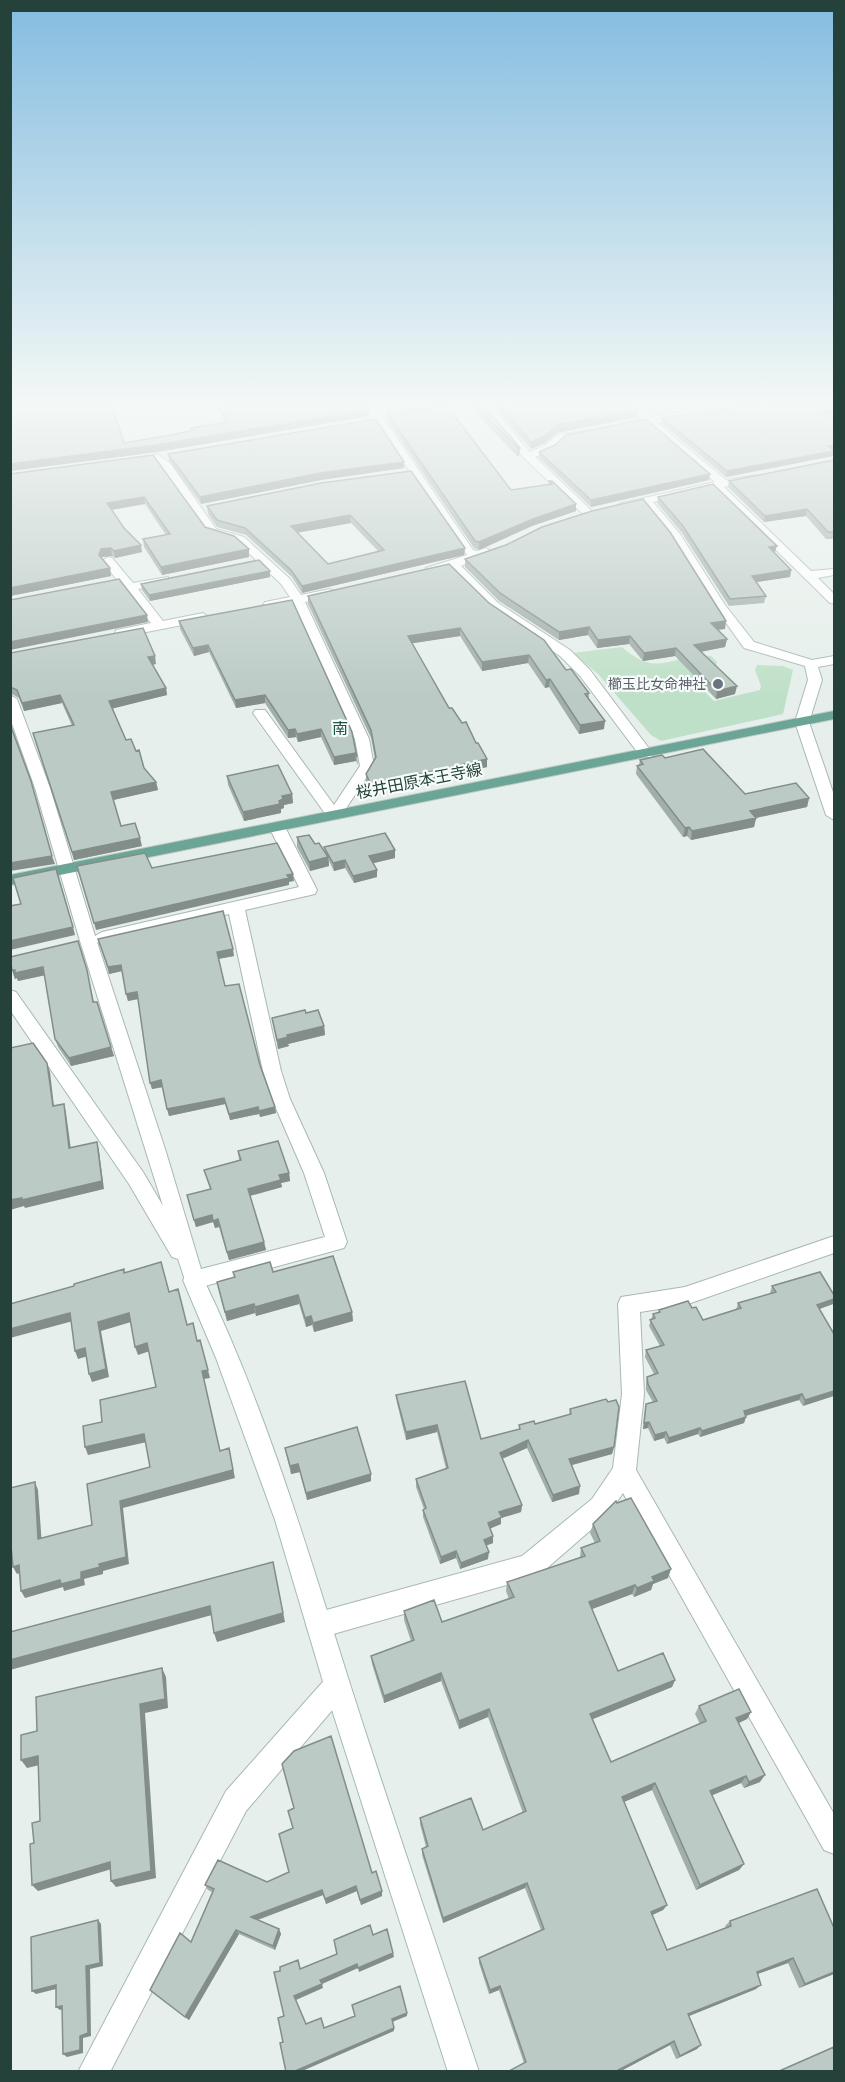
<svg xmlns="http://www.w3.org/2000/svg" width="845" height="2082" font-family="'Roboto Condensed','Noto Sans JP',sans-serif">
<style>
.green{fill:#bfe0c8}
.lines{fill:none;stroke-linecap:round;stroke-linejoin:round}
.street-casing{stroke:#a8b8b2;stroke-width:2}
.secondary-casing{stroke:#a4bbb3;stroke-width:2}
.primary-casing{stroke:#c2cac8;stroke-width:2}
.street{fill:#fff;fill-rule:evenodd}
.secondary{fill:#fff;fill-rule:evenodd}
.primary{fill:#6aa596;fill-rule:evenodd}
.wall{fill:#a1aea9;fill-rule:evenodd}
.shaded-wall{fill:#838d89}
.building{fill:#bbcac4;stroke:#838d89;stroke-width:1.5;fill-rule:evenodd}
.worship-dot{fill:#6b7280;stroke:#f7fbf9;stroke-width:2}
.labels{text-anchor:middle;dominant-baseline:central;stroke-width:4.5;stroke-linejoin:round;paint-order:stroke}
.far-worship-label{font-size:14px;fill:#5b616d;stroke:#f7fbf9;text-anchor:end}
.far-quarter-label{font-size:16px;fill:#1f5548;stroke:#f7fbf9}
.street-label{font-size:16px;fill:#24423a;stroke:#f7fbf9}
</style>
<rect width="100%" height="100%" fill="#e6efeb"/>
<path class="green" d="M622 647C658 680 672 653 711 656L717 662 716 668 701 677 696 683 714 701 760 690 761 686 755 670 757 665 783 666 793 670 783 714 661 741 651 735 598 674 573 653Z"/>
<g class="lines">
<g class="street-casing">
<path id="street" d="M365 406H375L473 550 477 551 486 548 492 552 461 566 498 603 570 650 590 670 651 751 653 754 651 757H641L580 676 560 656 490 609 451 569 426 574V568L467 555Z
M480 406H490L530 452 546 445 557 435 592 430V434L564 439 554 449 535 457 592 511V515H584L524 458Z
M630 406H640L651 417 721 406H744L739 409 657 423 726 480 757 475V479L724 487 811 571 834 569V575L818 578 834 594V604L830 603 714 489 653 502 680 534 725 605 754 642 812 660 834 656V664L818 667 822 680 809 722 834 795V820L826 815 795 722 808 680 805 666 744 648 714 606 671 538 643 505 622 509 616 506 622 503 715 482 647 424 620 427V423L642 419Z
M157 454 170 463 216 529 244 537 290 579 301 595 330 589 336 593 334 596 305 602 369 739 374 766 339 819H329L253 713 255 710H265L334 805 360 766 355 739 294 604 265 608 263 605 265 602 290 597 281 584 236 541 208 533 162 467 152 457Z
M108 557 112 558 133 583 168 577V583L138 589 163 621 203 613 209 617 203 621 121 637 116 636 115 633 116 630 151 623 102 561Z
M10 695 17 699 50 788 95 936 102 932 299 887 269 827 277 822 285 827 317 890 315 894 245 910 281 1071 290 1099 324 1173 347 1242 344 1248 194 1289 187 1286 178 1259 172 1257 129 1184 10 1010V990L16 992 143 1172 163 1206 80 941 35 788 10 718ZM229 914 263 1071 272 1099 304 1173 325 1237 201 1269 166 1152 97 942 102 944Z
M834 1236V1253L685 1305 640 1312 644 1394 636 1470 834 1814V1854L824 1850 623 1493 608 1515 538 1576 319 1638 310 1634 306 1625 310 1616 319 1612 522 1556 592 1499 613 1468 622 1394 618 1304 621 1297 685 1287Z
M337 1672 346 1676 350 1685 346 1694 246 1811 110 2072H78L226 1791 328 1676Z"/>
</g>
<g class="secondary-casing">
<path id="secondary" d="M194 1271 201 1274C265 1405 306 1545 350 1684 391 1813 436 1942 479 2072H448L324 1685 275 1520 216 1358 183 1280 187 1274Z"/>
</g>
<g class="primary-casing">
<path id="primary" d="M834 711V719L10 885V875Z"/>
</g>
<use href="#street" class="street"/>
<use href="#secondary" class="secondary"/>
<use href="#primary" class="primary"/>
</g>
<path class="wall" d="M10 406 124 443 171 435 191 430V428L225 422 216 406H367L369 410V416L157 452 10 471Z
M425 406H447L511 490 549 485V481L576 504V511L532 526 479 550 474 548 387 420V413L425 408Z
M469 406H484L520 448 519 456H517Z
M493 406H635L638 409 637 417 557 433 545 443 531 449Z
M829 414 834 450 833 456 726 477 661 423 662 418 833 414Z
M539 452 709 480 591 507 539 458Z
M168 454 404 468 321 480 201 504 169 461Z
M153 455 205 527 249 557 162 575 144 547 143 539 166 535 145 504 112 510 124 528 142 552 115 558 112 556 102 557V558L110 568 111 576 10 596Z
M834 460V539H826L806 516 764 522 728 487 729 481Z
M321 483 465 548 464 555 302 593 292 577 246 535 217 527 208 514 207 506ZM351 523 379 552 328 564 297 532Z
M658 497 775 552V553L791 570 790 577 756 582 766 596 764 603 729 606 682 533 657 503Z
M465 559 725 629 718 630 727 639 725 647 701 652 735 694 716 699 675 656 643 661 629 644 597 648 588 635 559 640 499 601 465 567Z
M270 571V577L150 601 142 590 141 584Z
M308 596 489 603 566 670 589 693V699L604 729 579 734 549 687 545 688 528 663 482 671 460 636 412 643 449 708 487 767 371 793 366 782V774L375 759 371 738 308 604Z
M292 600 357 757 358 765 356 761 334 765 321 737 298 742 296 737 288 738 265 703 236 708 209 652 194 656 180 629 179 621Z
M10 653 156 664 153 665 166 688 167 695 112 708 126 740 144 768 156 782 158 790 113 800 121 826 142 846 74 860 33 733 72 726 62 703 24 711 19 698 10 693Z
M665 758 745 794 809 798 807 807 756 818 754 827 691 840 687 836 683 837 636 774 637 766 639 765 640 760Z
M227 776 292 794 293 803 284 805V808L281 809V813L244 821 228 785Z
M297 837 315 844 325 851 324 847 395 858 373 863 377 870V877L354 883 345 868 334 871 329 861V866L310 871 297 847Z
M98 939 234 956 218 959 225 986 260 1065 275 1107 276 1113 260 1117 259 1114 230 1120 225 1104 169 1116 163 1087 152 1089 138 999 128 1001 122 971 109 974Z
M12 970H87L94 1002 111 1047 114 1056 71 1066 58 1047 55 1039 45 975 18 981 17 978 15 979Z
M306 1013 324 1026 325 1035 288 1044 289 1046 278 1049 272 1018Z
M238 1151 289 1173 290 1181 281 1183 282 1187 250 1196 264 1242 266 1250 229 1260 219 1227 215 1228 213 1222 196 1227 187 1195 210 1189 204 1170 239 1160Z
M233 1272H273L352 1312 353 1321 314 1332 312 1325 306 1327 299 1304 256 1316 255 1313 227 1321 219 1291 234 1277Z
M772 1286 833 1304 819 1309 834 1334 803 1406 799 1400 746 1416 744 1423 700 1437 698 1434 667 1444 664 1438 654 1441 648 1428 643 1429 646 1404 653 1402 646 1390V1383L647 1377 654 1374 645 1357 646 1350 660 1346 649 1326 653 1314 658 1313 659 1310 692 1308 703 1320 736 1310 738 1303 771 1294 770 1293Z
M396 1395 481 1439 519 1429V1425L535 1424 569 1415 570 1409 614 1447 612 1454 572 1465 579 1494 552 1502 527 1448 502 1459 522 1505 521 1512 501 1518V1524L490 1528 493 1543 486 1545 488 1559 460 1569 456 1558 440 1564 423 1517V1510L424 1509 416 1487V1479L446 1469 437 1432 406 1440 397 1403Z
M285 1448 371 1474V1481L307 1500 300 1472 291 1474Z
M593 1524 668 1578 653 1584 651 1590 634 1597 632 1594 592 1609 618 1671 675 1680 672 1687 593 1719 611 1762 700 1724 695 1714 699 1706 751 1712 747 1719 739 1723 760 1782 744 1788 741 1783 712 1795 744 1864 739 1870 696 1890 652 1790 624 1802 667 1905 663 1910 652 1915 667 1950 726 1928 725 1926 730 1921 834 1974 799 1988 788 1963 757 1974 756 1989 689 2016 697 2049 676 2059 670 2045 619 2072 524 2063 499 1990 489 1994 479 1963V1958L541 1930 525 1888 443 1923 422 1855V1849L426 1847 420 1824V1818L483 1830 523 1813 488 1717 459 1729 441 1681 384 1703 372 1664 371 1656 411 1641 404 1620V1611L442 1622 509 1599 506 1591 507 1582 580 1557 581 1548 595 1543 590 1533Z
M372 1873 382 1891V1896L361 1905 357 1891 326 1904 323 1895 258 1920 279 1929 281 1934 275 1950 239 1934 189 2020 150 1990 191 1942 212 1892 208 1890 205 1885 267 1882Z"/>
<path class="shaded-wall" d="M638 409 637 417 557 433 545 443 531 449V442L557 425Z
M834 409 833 414 822 415 823 410Z
M369 410V416L157 452 10 471V464Z
M834 445V450L827 451 828 446Z
M518 448H520L519 456H517Z
M834 451 833 456 726 477 727 471Z
M404 462V468L321 480 201 504 200 497 320 473Z
M710 474 709 480 591 507V500Z
M144 497 145 504 109 510 107 503Z
M576 504V511L532 526 479 550V542L533 519Z
M807 509 806 516 764 522 765 516Z
M350 515 351 523 291 534V526Z
M141 545 142 552 115 558 114 551Z
M777 546 775 552 767 553 769 547Z
M111 548 112 556 102 557 100 562 99 555 101 549Z
M465 548 464 555 302 593V586Z
M249 549V557L162 575 161 567Z
M110 568 111 576 10 596V588Z
M791 570 790 577 750 583 752 576Z
M270 571V577L150 601 149 595Z
M147 615 148 622 10 650V642Z
M726 621 725 629 710 630 711 623Z
M589 627 588 635 559 640V632Z
M460 628V636L408 644V636Z
M630 636 629 644 597 648 598 640Z
M727 639 725 647 693 653 694 645Z
M208 645 209 652 194 656 193 648Z
M676 648 675 656 643 661 644 653Z
M529 655 528 663 482 671V662Z
M155 656 156 664 150 665 148 657Z
M550 679 549 687 545 688 546 680Z
M737 686 735 694 716 699 717 691Z
M166 688 167 695 111 709 109 701Z
M60 695 62 703 24 711 22 703Z
M265 695V703L236 708 235 700Z
M605 721 604 729 579 734 580 725Z
M295 729 296 737 288 738V730Z
M321 729V737L298 742 297 734Z
M355 753 356 761 334 765V757Z
M487 759V767L371 793V785Z
M156 782 158 790 113 800 111 792Z
M292 794 293 803 284 805V808L281 809V813L244 821 243 812 279 801 282 796Z
M809 798 807 807 750 819 756 818 754 827 691 840 692 831 750 811Z
M689 827 687 836 683 837 685 828Z
M140 838 142 846 74 860 72 852Z
M395 850V858L370 864 369 856Z
M52 856 55 864 10 871V863Z
M328 857 329 866 310 871 309 862Z
M345 860V868L334 871 333 863Z
M377 870V877L354 883 353 876Z
M293 874 294 881 289 882V885L96 930 94 923Z
M73 927 75 935 10 950V941Z
M233 949 234 956 218 959 217 952Z
M121 965 122 971 109 974 108 967Z
M43 967 46 975 18 981 17 978 15 979 12 970Z
M137 992 138 999 128 1001 126 994Z
M324 1026 325 1035 288 1044 289 1046 278 1049 277 1040 287 1035Z
M111 1047 114 1056 71 1066 69 1058Z
M47 1063 50 1072 55 1115 53 1106Z
M161 1080 163 1087 152 1089 150 1083Z
M224 1098 225 1104 169 1116 167 1109Z
M64 1104 66 1113 72 1157 69 1148Z
M258 1107 259 1114 230 1120 229 1114Z
M275 1107 276 1113 260 1117 259 1111Z
M97 1142 99 1151 104 1189 25 1208 24 1206 10 1210V1200Z
M289 1173 290 1181 281 1183 282 1187 249 1196 248 1189 279 1175Z
M212 1215 213 1222 196 1227 194 1220Z
M218 1219 219 1227 215 1228 213 1221Z
M264 1242 266 1250 229 1260 227 1252Z
M298 1295 299 1304 256 1316 255 1307Z
M834 1299 833 1304 814 1311 817 1305Z
M254 1304 255 1313 227 1321 225 1312Z
M352 1312 353 1321 314 1332 313 1323Z
M70 1313 73 1321 10 1338V1329Z
M129 1313 131 1322 101 1331 109 1377 92 1382 89 1374 98 1322Z
M311 1316 312 1325 306 1327 305 1318Z
M147 1343 150 1351 138 1355 135 1347Z
M85 1348 88 1356 78 1359 75 1351Z
M208 1370 210 1378 204 1379 202 1371Z
M834 1391V1396L803 1406 805 1400Z
M802 1394 799 1400 741 1417 744 1411Z
M746 1417 744 1423 700 1437 702 1431Z
M649 1422 648 1428 643 1429 644 1423Z
M437 1425V1432L406 1440V1432Z
M700 1428 698 1434 667 1444 669 1438Z
M666 1432 664 1438 654 1441 655 1435Z
M144 1434 147 1442 88 1455 85 1447Z
M528 1440 527 1448 499 1460 500 1453Z
M614 1447 612 1454 568 1466 569 1459Z
M229 1448 235 1478 123 1508 129 1564 103 1571V1574L84 1579 85 1585 64 1591 63 1587 25 1598 21 1591 81 1572 99 1564 120 1501Z
M298 1464 300 1472 291 1474 290 1466Z
M371 1474V1481L307 1500 306 1493Z
M35 1482 38 1490 42 1546 38 1539Z
M580 1486 579 1494 552 1502 553 1495Z
M522 1505 521 1512 501 1518V1524L487 1530 488 1523 499 1512Z
M493 1536V1543L483 1547 484 1540Z
M456 1551V1558L440 1564 441 1557Z
M489 1552 488 1559 460 1569 461 1563Z
M273 1562 285 1622 217 1642 214 1633Z
M19 1565 23 1572 17 1574 13 1567Z
M671 1569 668 1578 653 1584 651 1590 634 1597 637 1588 652 1577Z
M635 1585 632 1594 587 1611 589 1602Z
M210 1606 212 1615 10 1670V1660Z
M162 1668 166 1677 168 1708 145 1713 156 1878 116 1887 111 1881 140 1704Z
M441 1673V1681L384 1703V1696Z
M675 1680 672 1687 588 1721 590 1714Z
M489 1709 488 1717 459 1729V1721Z
M751 1712 747 1719 732 1726 736 1718Z
M38 1756 44 1764 27 1768 21 1760Z
M765 1775 760 1782 744 1788 749 1782Z
M746 1776 741 1783 706 1798 710 1791Z
M655 1783 652 1790 619 1804 622 1797Z
M110 1862 115 1868 38 1891 32 1885Z
M744 1864 739 1870 696 1890 700 1885Z
M527 1883 525 1888 443 1923V1918Z
M356 1886 357 1891 326 1904 325 1899Z
M322 1890 323 1895 254 1921 251 1917Z
M382 1891V1896L361 1905 360 1900Z
M667 1905 663 1910 648 1917 651 1912Z
M98 1920 101 1924 103 1966 90 1969 91 2036 83 2038V2053L67 2057 63 2054 80 2036 86 1966Z
M279 1929 281 1934 275 1950 273 1946Z
M236 1930 239 1934 189 2020 185 2017Z
M393 1953 394 1957 359 1972 358 1968Z
M793 1958 788 1963 752 1976 757 1972Z
M357 1964 358 1968 322 1984 320 1980Z
M834 1972V1974L799 1988 805 1984Z
M322 1984 323 1988 296 2000 294 1996Z
M56 1985 60 1988 36 1994 32 1991Z
M761 1985 756 1989 684 2018 688 2014Z
M500 1986 499 1990 489 1994 490 1990Z
M62 2006 66 2008 60 2010 56 2007Z
M407 2013V2016L392 2022V2019Z
M394 2028V2031L300 2072H293Z
M674 2041 670 2045 619 2072 618 2070Z
M701 2045 697 2049 676 2059 680 2056Z"/>
<path class="building" d="M10 406H112L124 443 171 435 193 430 191 428 228 422 219 406H367L369 410 156 445 10 464Z
M428 406H447L511 490 552 484 549 481H552L576 504 533 519 479 542 475 541 387 413 429 408Z
M476 406H484L520 448H518Z
M500 406H635L638 409 557 425 545 436 531 442Z
M740 406H831L834 409 823 410 834 419V445L828 446 834 451 727 471 662 418Z
M376 419 404 462 320 473 200 497 168 454Z
M646 419 710 474 591 500 539 452 555 445 566 435Z
M153 455 205 527 234 536 249 549 161 567 143 539 170 534 144 497 107 503 124 528 141 545 114 551 111 548 101 549 99 555 110 568 10 588V474Z
M834 460V532H828L807 509 765 516 729 481Z
M411 471 465 548 302 586 291 570 245 528 217 520 207 506 321 483ZM350 515 384 550 328 564 291 526Z
M713 484 777 546 769 547 791 570 752 576 766 596 730 599 683 526 658 497Z
M643 499 670 532 726 621 711 623 727 639 694 645 737 686 717 691 676 648 644 653 630 636 598 640 589 627 559 632 500 593 465 559 506 545 542 527 592 511Z
M259 560 270 571 149 595 141 584Z
M449 564 489 603 544 640 566 670 571 669 589 693 585 694 605 721 580 725 550 679 546 680 529 655 482 662 460 628 408 636 449 708H452L462 723 466 722 476 743H478L487 759 371 785 366 774 376 757 371 730 308 596Z
M119 579 147 615 10 642V600Z
M292 600 352 732 357 757 355 753 334 757 321 729 297 734 295 729 288 730 265 695 235 700 208 645 193 648 179 621Z
M143 628 155 656 148 657 166 688 109 701 126 740 131 739 136 751 139 750 144 768 156 782 111 792 121 826 135 823 140 838 72 852 33 733 74 725 60 695 22 703 17 690 10 687V653Z
M10 724 31 781 52 856 10 863Z
M703 749 745 794 796 783 809 798 750 811 756 818 692 831 689 827 685 828 637 766 643 764 640 760 662 755 665 758Z
M278 765 292 794 282 796 283 799 279 801 280 804 243 812 227 776Z
M385 833 395 850 369 856 377 870 353 876 345 860 333 863 324 847Z
M309 835 315 844 319 843 328 857 309 862 297 837Z
M277 843 293 874 287 875 289 878 94 923 77 866 145 853 152 868Z
M56 869 73 927 10 941V906L21 904 13 878Z
M223 911 233 949 217 952 225 986 239 984 260 1065 275 1107 259 1111 258 1107 229 1114 224 1098 167 1109 161 1080 150 1083 137 992 126 994 121 965 108 967 98 939Z
M78 941 87 970 93 1002H97L111 1047 69 1058 55 1039 43 967 15 973V970H12L10 957Z
M305 1010 306 1013 318 1010 324 1026 287 1035 288 1037 277 1040 272 1018Z
M33 1043 47 1063 53 1106 64 1104 69 1148 97 1142 102 1181 22 1200V1198L10 1200V1048Z
M278 1141 289 1173 279 1175 281 1180 248 1189 264 1242 227 1252 218 1219 213 1221 212 1215 194 1220 187 1195 211 1189 204 1170 241 1160 238 1151Z
M333 1256 352 1312 313 1323 311 1316 305 1318 298 1295 255 1307 254 1304 225 1312 217 1282 235 1277 233 1272 270 1262 273 1272Z
M161 1262 169 1292 178 1289 187 1325 193 1323 197 1341 200 1340 208 1370 202 1371 220 1451 229 1448 233 1470 120 1501 126 1557 99 1564 100 1567 81 1572V1579L61 1584 60 1580 21 1591 19 1565 13 1567 10 1535V1488L35 1482 38 1539 92 1525 87 1484 150 1467 144 1434 85 1447 83 1426 102 1422 100 1400 156 1387 147 1343 135 1347 129 1313 98 1322 106 1369 89 1374 85 1348 75 1351 70 1313 10 1329V1304L74 1286V1284L124 1269V1273Z
M820 1272 834 1295V1299L817 1305 834 1334V1391L805 1400 802 1394 777 1401 744 1411 746 1417 702 1431 700 1428 669 1438 666 1432 655 1435 649 1422 644 1423 646 1404 657 1401 648 1384 647 1377 658 1373 646 1350 664 1345 650 1320 655 1318 653 1314 660 1312 659 1310 688 1301 692 1308 696 1307 703 1320 741 1308 738 1303 776 1292 772 1286Z
M465 1381 481 1439 520 1429 519 1425 534 1421 535 1424 571 1414 570 1409 606 1399 608 1402 616 1400 619 1407 614 1447 569 1459 580 1486 553 1495 528 1440 500 1453 522 1505 499 1512 502 1517 488 1523 493 1536 484 1540 489 1552 461 1563 456 1551 441 1557 423 1510 426 1508 416 1479 448 1468 437 1425 406 1432 396 1395Z
M357 1427 371 1474 306 1493 298 1464 290 1466 285 1448Z
M631 1498 671 1569 652 1577 654 1581 637 1588 635 1585 589 1602 618 1671 663 1653 675 1680 590 1714 611 1762 706 1721 699 1706 739 1689 751 1712 736 1718 765 1775 749 1782 746 1776 710 1791 744 1864 700 1885 655 1783 622 1797 667 1905 651 1912 667 1950 731 1926 730 1921 817 1889 834 1928V1972L805 1984 793 1958 757 1972 761 1985 688 2014 701 2045 680 2056 674 2041 618 2070 619 2072H507L526 2062 500 1986 490 1990 479 1958 544 1929 527 1883 443 1918 422 1849 428 1846 420 1818 471 1798 483 1830 526 1811 489 1709 459 1721 441 1673 384 1696 371 1656 414 1640 404 1611 434 1600 442 1622 514 1597 507 1582 585 1556 581 1548 600 1541 593 1524 616 1501 617 1503Z
M273 1562 283 1613 214 1633 210 1606 10 1660V1632Z
M162 1668 165 1699 140 1704 151 1871 111 1881 110 1862 32 1885 30 1844 34 1843 32 1823 40 1821 38 1756 21 1760V1735L37 1731 36 1697Z
M331 1736 372 1873 376 1871 382 1891 360 1900 356 1886 325 1899 322 1890 251 1917 279 1929 273 1946 236 1930 185 2017 150 1990 180 1933 191 1942 214 1889 205 1885 218 1860 267 1882 289 1872 279 1834 293 1828 288 1811 294 1808 282 1764 294 1751Z
M98 1920 100 1963 86 1966 88 2033 80 2036V2050L63 2054 62 2006 56 2007V1985L32 1991 31 1937Z
M370 1925 373 1935 387 1929 393 1953 358 1968 357 1964 320 1980 322 1984 294 1996 306 2024 321 2018 324 2028 355 2016 352 2005 400 1986 407 2013 392 2019 394 2028 293 2072H286L280 2043 283 2042 278 2018 284 2016 274 1972 280 1971V1967L298 1960 300 1969 337 1954 334 1940Z
M834 2047V2072H777Z"/>
<linearGradient id="sky" x2="0" y2="1"><stop stop-color="#84bce0"/><stop offset="0.58" stop-color="#f4f8f6"/><stop offset="1" stop-color="#f4f8f6" stop-opacity="0"/></linearGradient>
<rect width="845" height="697" fill="url(#sky)"/>
<circle class="worship-dot" cx="718" cy="684" r="6"/>
<g class="labels">
<g class="far-worship-label">
<text x="706" y="684">櫛玉比女命神社</text>
</g>
<g class="far-quarter-label">
<text x="340" y="728">南</text>
</g>
<g class="street-label">
<text transform="translate(419 781) rotate(-11)">桜井田原本王寺線</text>
</g>
</g>
<rect width="845" height="2082" fill="none" stroke="#24423a" stroke-width="24"/>
</svg>
